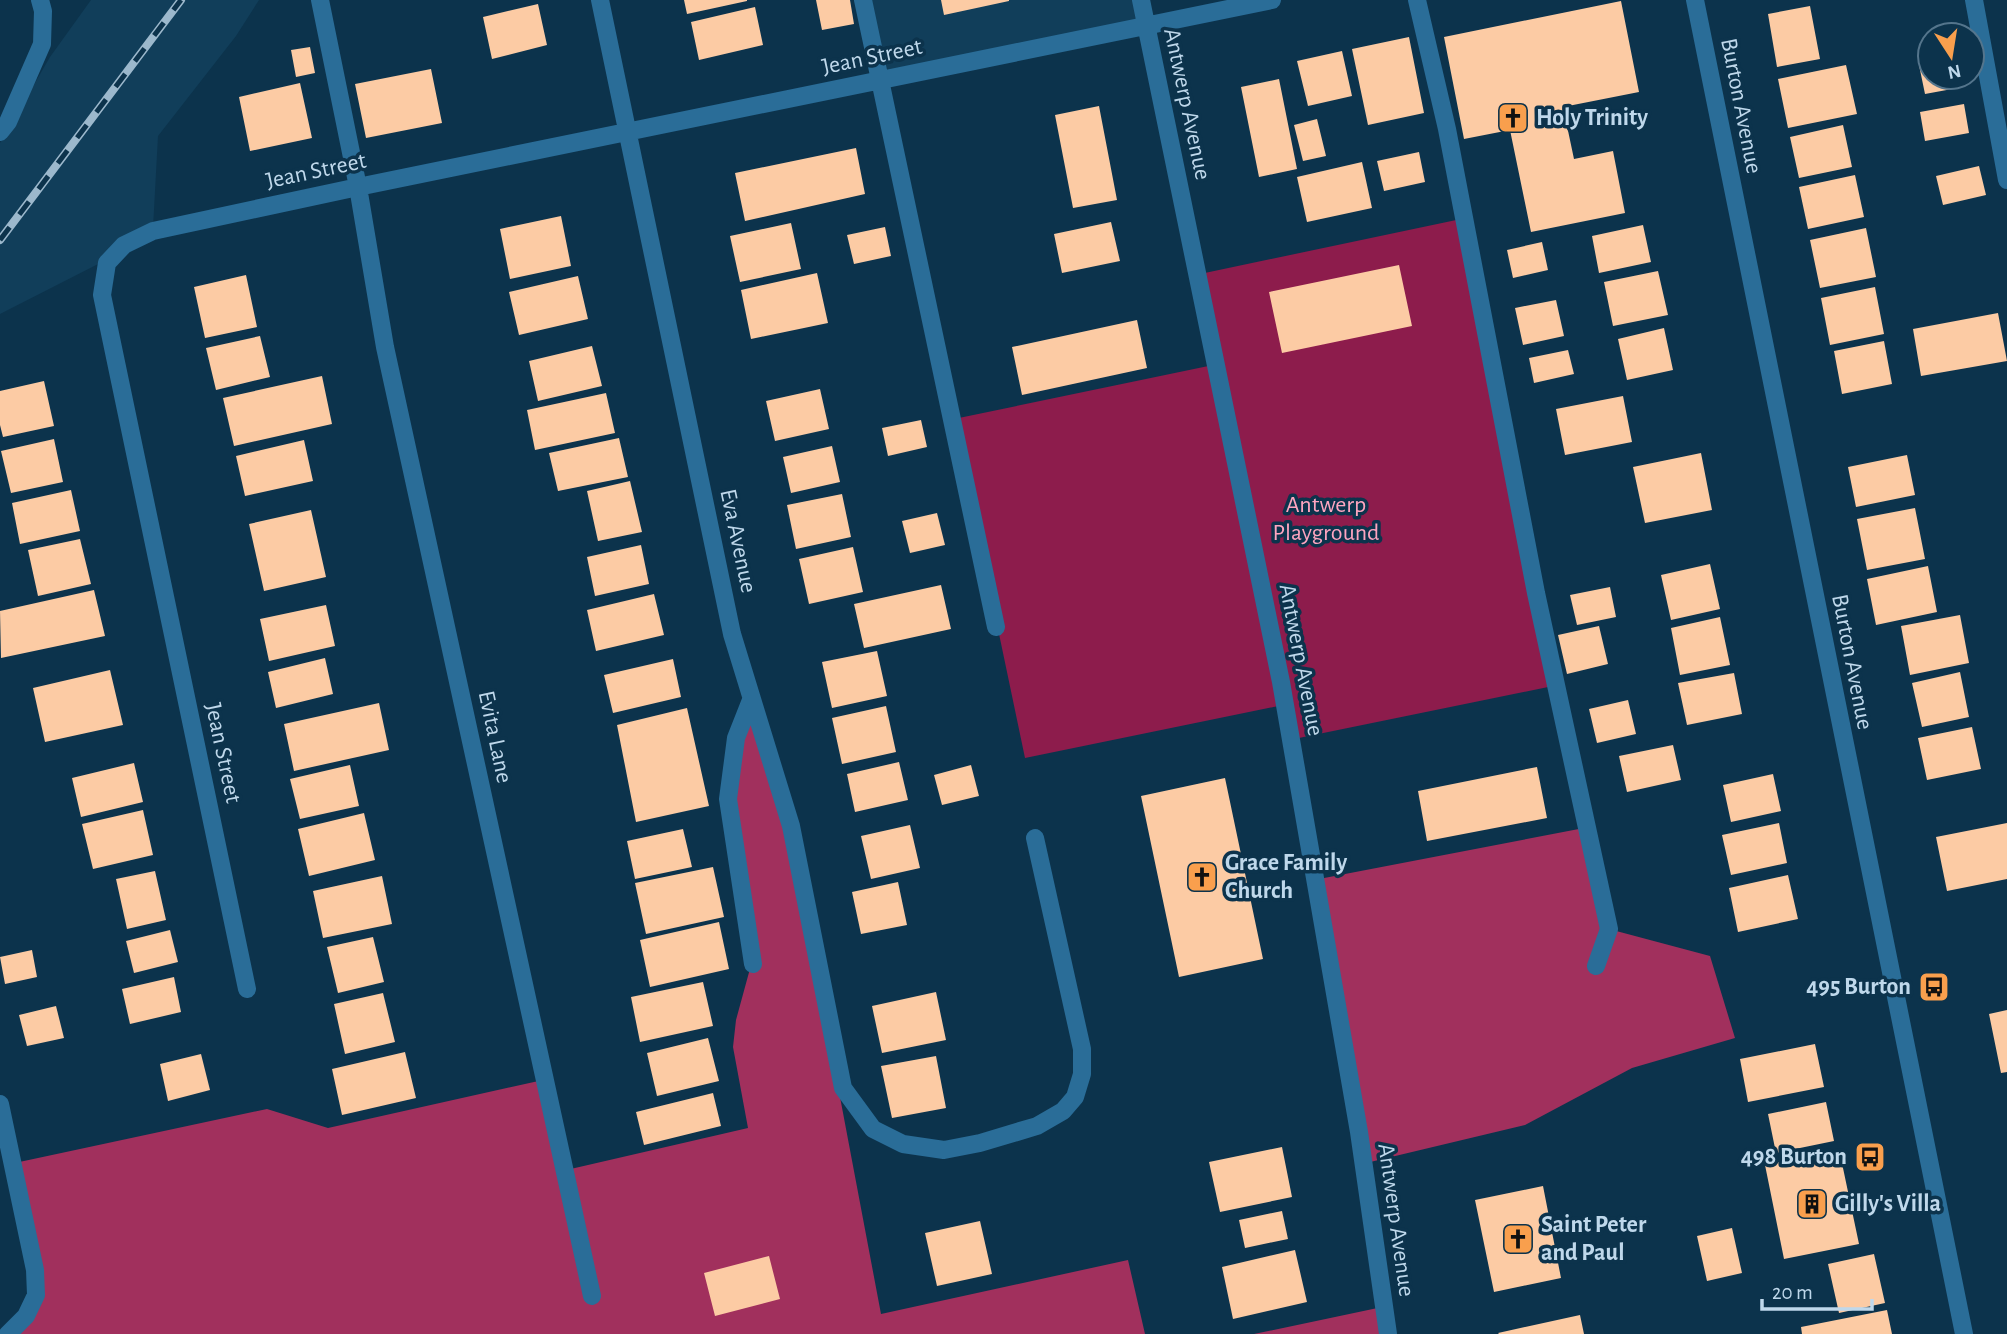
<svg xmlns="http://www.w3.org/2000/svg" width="2007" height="1334" font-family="'Alegreya Sans',sans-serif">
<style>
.built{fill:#113e5a}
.green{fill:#8d1c4c}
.forest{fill:#a1305d}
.building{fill:#fccba4}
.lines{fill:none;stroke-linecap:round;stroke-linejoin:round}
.minor{stroke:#2a6d98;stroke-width:18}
.rail-casing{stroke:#9cb8cc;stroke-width:8}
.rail{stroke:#0c334c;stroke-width:5;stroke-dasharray:16;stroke-linecap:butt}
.labels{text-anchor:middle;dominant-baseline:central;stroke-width:7;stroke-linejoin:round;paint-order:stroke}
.street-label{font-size:24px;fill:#bfd8eb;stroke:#0c334c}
.poi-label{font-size:24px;font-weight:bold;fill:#bfd8eb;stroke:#0c334c;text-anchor:start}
.park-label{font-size:24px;fill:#fea5c0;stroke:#0c334c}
</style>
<rect width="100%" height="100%" fill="#0c334c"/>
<path class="built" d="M91 0H259L236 36 158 136 153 228 104 261 0 314V143L50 57Z
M865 0H1143L1148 23 880 76Z"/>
<path class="green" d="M1461 219 1553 686 1294 739 1288 704 1025 758 954 419 1218 364 1200 274Z"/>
<path class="forest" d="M748 700 789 827 881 1314 1128 1260 1145 1334H5L34 1295 10 1164 267 1109 328 1128 543 1080 562 1171 748 1128 733 1047 736 1020 751 965 725 799Z
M1584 828 1605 928 1710 956 1735 1038 1632 1068 1525 1125 1366 1163 1319 879Z
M1387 1306 1392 1334H1254Z"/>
<path class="building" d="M684 0H747V1L687 14Z
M816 0H850L854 24 822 30Z
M941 0H1009V1L944 15Z
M1621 1 1639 92 1563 107 1574 159 1613 151 1625 213 1531 232 1510 130 1464 139 1444 37Z
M538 4 547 45 492 59 483 17Z
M1810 6 1820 59 1777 67 1768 14Z
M755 7 763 45 699 60 691 22Z
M1409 37 1424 113 1368 125 1352 49Z
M310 47 315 73 296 77 291 50Z
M1342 51 1352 96 1308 106 1297 61Z
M1930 63V77H1961L1963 87 1925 94 1919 65Z
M1846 65 1857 114 1788 128 1778 79Z
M431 69 442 123 366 138 355 84Z
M1279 79 1297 169 1259 177 1241 87Z
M300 83 312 138 250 151 239 97Z
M1964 104 1969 133 1925 141 1920 112Z
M1099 106 1117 200 1073 208 1055 115Z
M1317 119 1326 156 1303 161 1294 125Z
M1843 125 1852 167 1799 178 1790 137Z
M856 148 865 194 745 221 735 173Z
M1419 152 1425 182 1384 191 1377 161Z
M1362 162 1372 208 1307 222 1297 177Z
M1979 166 1986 195 1943 205 1936 176Z
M1855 175 1864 217 1808 229 1799 187Z
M561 216 571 266 510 279 500 229Z
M1111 222 1120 261 1062 273 1054 234Z
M791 223 801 269 740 282 730 236Z
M1643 225 1651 262 1599 273 1592 236Z
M885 227 891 256 854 264 847 235Z
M1866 228 1876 277 1820 288 1810 240Z
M1542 242 1548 270 1513 278 1507 250Z
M1399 265 1412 326 1282 353 1269 292Z
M1658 271 1668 315 1613 326 1604 282Z
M817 273 828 323 751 339 741 290Z
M246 275 257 327 205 338 194 287Z
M578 276 588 319 519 335 509 292Z
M1875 287 1884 334 1830 345 1821 298Z
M1556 300 1564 336 1523 345 1515 308Z
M1998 313 2007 361 1921 376 1913 329Z
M1137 320 1147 368 1022 395 1012 347Z
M1664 328 1673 370 1627 380 1618 339Z
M260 336 270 377 216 390 206 348Z
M1884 341 1892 384 1842 394 1834 351Z
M592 346 602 386 538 401 529 361Z
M1568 350 1574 374 1534 383 1529 358Z
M322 376 332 424 234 446 223 398Z
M44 381 54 426 3 437 0 425V391Z
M820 389 829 429 775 441 766 401Z
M606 393 615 433 535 450 527 410Z
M1623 396 1632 442 1565 455 1556 409Z
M921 420 927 447 888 456 882 428Z
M619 438 628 477 558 491 549 453Z
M54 439 63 482 11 493 1 451Z
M304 440 313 481 245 496 236 456Z
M832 446 840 482 791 493 783 457Z
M1701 453 1712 510 1645 523 1633 467Z
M1907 455 1915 495 1856 507 1848 467Z
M630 481 642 532 598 541 587 491Z
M71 490 80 531 20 544 12 503Z
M842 494 851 537 796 549 787 505Z
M1915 508 1925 559 1867 570 1857 519Z
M311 510 326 577 264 591 249 524Z
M937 513 945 545 910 553 902 521Z
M80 539 91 584 38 596 28 550Z
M641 545 649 584 595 596 587 557Z
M853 547 863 592 809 604 799 559Z
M1710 564 1720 609 1671 620 1661 575Z
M1928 566 1937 612 1876 625 1867 579Z
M941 585 951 629 864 648 854 604Z
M1610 587 1616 617 1577 625 1570 595Z
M94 590 105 636 1 658 0 611Z
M654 594 664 635 596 651 587 610Z
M326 605 335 646 269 661 260 619Z
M1960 615 1969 663 1910 675 1901 626Z
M1720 617 1730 665 1680 675 1671 628Z
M1599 626 1608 664 1567 674 1558 635Z
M877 651 887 696 832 708 822 662Z
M325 658 333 694 276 708 268 672Z
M673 659 681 697 613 713 604 675Z
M110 670 123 725 45 742 33 688Z
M1960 672 1969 717 1922 727 1912 683Z
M1734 673 1742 714 1687 725 1678 683Z
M1628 700 1636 734 1597 743 1589 709Z
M379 703 389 750 294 771 284 724Z
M886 706 896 752 842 764 832 718Z
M687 708 709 806 636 822 617 725Z
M1972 727 1981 769 1927 780 1918 738Z
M1673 745 1681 780 1627 792 1619 756Z
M899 762 908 800 855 812 847 774Z
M134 763 143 802 81 817 72 778Z
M350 765 359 806 300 819 290 779Z
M971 765 979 796 942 805 934 775Z
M1537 767 1547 818 1427 841 1418 791Z
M1773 774 1781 811 1731 822 1723 785Z
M1225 778 1263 959 1179 977 1141 796Z
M143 810 153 855 93 869 82 824Z
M364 813 375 860 309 876 298 829Z
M1779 823 1787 863 1731 875 1722 835Z
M2007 823V879L1947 891 1936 837Z
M910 825 920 868 871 879 861 836Z
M683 829 692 867 635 879 627 841Z
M713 867 724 917 646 934 635 883Z
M155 871 166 920 127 929 116 879Z
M1788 875 1798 919 1738 932 1729 888Z
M382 876 392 924 323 938 313 891Z
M898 882 907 925 861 934 852 892Z
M719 922 729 969 650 987 640 940Z
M170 930 178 962 134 973 126 941Z
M373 937 384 982 338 993 327 947Z
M32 950 37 977 5 984 0 957Z
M174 977 181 1012 130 1024 122 989Z
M703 982 713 1026 640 1042 631 997Z
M936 992 946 1040 882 1053 872 1006Z
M383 993 395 1042 345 1054 334 1004Z
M56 1006 64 1038 27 1046 19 1015Z
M2007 1010V1072L2001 1073 1989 1014Z
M708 1038 719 1081 657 1096 647 1053Z
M1815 1044 1824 1087 1748 1102 1740 1059Z
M405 1052 416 1098 342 1115 332 1069Z
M201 1054 210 1090 168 1101 160 1064Z
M936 1056 946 1108 892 1118 881 1066Z
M713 1093 721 1126 644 1145 636 1112Z
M1826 1102 1834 1141 1776 1153 1768 1114Z
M1282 1147 1292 1197 1220 1212 1209 1162Z
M1839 1149 1859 1244 1784 1259 1765 1165Z
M1543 1186 1561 1278 1494 1292 1475 1200Z
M1282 1211 1288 1239 1245 1248 1239 1220Z
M980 1221 992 1274 937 1286 925 1233Z
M1732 1228 1742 1273 1707 1281 1697 1236Z
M1295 1250 1307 1302 1233 1319 1222 1267Z
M1874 1254 1885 1303 1839 1313 1828 1264Z
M769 1256 780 1299 715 1316 704 1273Z
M1887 1310 1892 1334H1802L1801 1327Z
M1580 1315 1584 1334H1499L1498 1333Z"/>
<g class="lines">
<path class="minor" d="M320 0 358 187 385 347 592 1296
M600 0 732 634 791 826 843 1088 873 1129 903 1144 944 1150 980 1143 1037 1126 1063 1111 1075 1097 1082 1074V1049L1035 838
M863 0 996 627
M1141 0 1281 682 1359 1132 1388 1334
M1417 0 1447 129 1536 593 1609 929 1596 966
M1695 0 1964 1334
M1974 0 2007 180
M0 132 8 122 42 44 43 11 40 0
M751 700 736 738 728 799 753 964
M247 989 102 295 107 263 124 245 153 231 358 187 1272 0
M0 1104 35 1270 36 1295 26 1316 8 1334"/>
<g class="rail-casing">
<path id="rail" d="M0 240 181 0"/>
</g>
<use href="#rail" class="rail"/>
</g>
<defs>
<g id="church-square" transform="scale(1.575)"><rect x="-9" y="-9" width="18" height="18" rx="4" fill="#f99f4d" stroke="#0c334c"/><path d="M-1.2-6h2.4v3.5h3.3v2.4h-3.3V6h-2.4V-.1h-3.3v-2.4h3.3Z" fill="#111"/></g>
<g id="bus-square" transform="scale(1.575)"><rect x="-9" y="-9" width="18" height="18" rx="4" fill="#f99f4d" stroke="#0c334c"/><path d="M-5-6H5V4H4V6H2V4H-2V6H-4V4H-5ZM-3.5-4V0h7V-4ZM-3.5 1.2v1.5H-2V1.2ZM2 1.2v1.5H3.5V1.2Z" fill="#111"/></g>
<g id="building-square" transform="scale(1.575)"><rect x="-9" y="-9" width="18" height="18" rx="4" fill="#f99f4d" stroke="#0c334c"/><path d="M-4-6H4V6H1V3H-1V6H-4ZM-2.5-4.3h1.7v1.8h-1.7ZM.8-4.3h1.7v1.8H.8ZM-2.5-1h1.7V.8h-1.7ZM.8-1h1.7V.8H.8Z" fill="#111"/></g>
</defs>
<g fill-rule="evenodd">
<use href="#church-square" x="1513" y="118"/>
<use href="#church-square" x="1202" y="877"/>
<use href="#bus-square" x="1934" y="987"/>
<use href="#bus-square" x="1870" y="1157"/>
<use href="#building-square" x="1812" y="1204"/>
<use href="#church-square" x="1518" y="1239"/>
</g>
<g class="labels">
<g class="street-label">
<text transform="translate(872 57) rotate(-12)">Jean Street</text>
<text transform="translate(1187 104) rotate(78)">Antwerp Avenue</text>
<text transform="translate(1741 106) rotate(79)">Burton Avenue</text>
<text transform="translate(316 171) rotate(-12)">Jean Street</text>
<text transform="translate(738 541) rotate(78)">Eva Avenue</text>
<text transform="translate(1301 660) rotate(79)">Antwerp Avenue</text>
<text transform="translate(1852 662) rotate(79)">Burton Avenue</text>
<text transform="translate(495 737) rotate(78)">Evita Lane</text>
<text transform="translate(223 753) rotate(78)">Jean Street</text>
<text transform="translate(1396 1220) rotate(82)">Antwerp Avenue</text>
</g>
<g class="poi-label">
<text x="1536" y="118">Holy Trinity</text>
<text x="1225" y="863">Grace Family<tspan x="1225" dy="28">Church</tspan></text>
<text x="1911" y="987" text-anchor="end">495 Burton</text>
<text x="1847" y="1157" text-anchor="end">498 Burton</text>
<text x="1835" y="1204">Gilly's Villa</text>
<text x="1541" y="1225">Saint Peter<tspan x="1541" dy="28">and Paul</tspan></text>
</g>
<g class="park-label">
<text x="1326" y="505">Antwerp<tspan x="1326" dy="28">Playground</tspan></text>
</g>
</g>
<g transform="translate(1951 56) rotate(168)"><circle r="33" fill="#0c334c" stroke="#54758c" stroke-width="2"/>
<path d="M0-5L12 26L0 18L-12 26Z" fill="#f99f4d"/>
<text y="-10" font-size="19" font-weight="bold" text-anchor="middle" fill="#bfd8eb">N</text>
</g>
<path d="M1762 1299v10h110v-10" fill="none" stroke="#bfd8eb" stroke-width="3.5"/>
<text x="1772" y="1299" font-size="21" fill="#bfd8eb" stroke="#0c334c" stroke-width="5" paint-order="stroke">20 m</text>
</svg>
